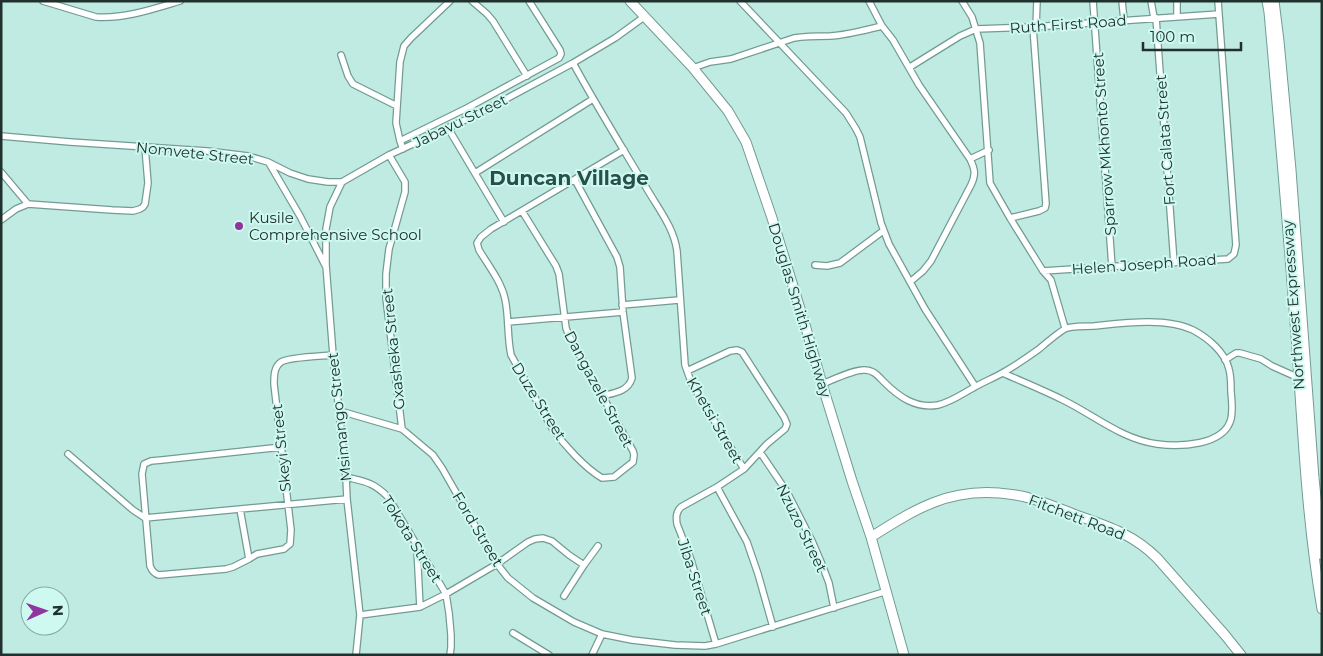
<svg xmlns="http://www.w3.org/2000/svg" width="1323" height="656" font-family="Montserrat,sans-serif">
<style>
.lines{fill:none;stroke-linecap:round;stroke-linejoin:round}
.street-casing{stroke:#729b93;stroke-width:8}
.secondary-casing{stroke:#729b93;stroke-width:11}
.street{stroke:#fff;stroke-width:5.5}
.secondary{stroke:#fff;stroke-width:9}
.poi-dot{fill:#90349e;stroke:#cdf9f0;stroke-width:2}
.labels{text-anchor:middle;dominant-baseline:central;stroke-width:4;stroke-linejoin:round;paint-order:stroke}
.street-label{font-size:15px;fill:#20312d;stroke:#cdf9f0}
.poi-label{font-size:15px;fill:#20312d;stroke:#cdf9f0;text-anchor:start}
.district-label{font-size:20px;font-weight:bold;fill:#284f49;stroke:#cdf9f0}
</style>
<rect width="100%" height="100%" fill="#c0ebe3"/>
<g class="lines">
<g class="street-casing">
<path id="street" d="M43 1 96 17C124 19 153 9 180 1
M472 1 487 14 493 21 527 76
M740 1 846 113 856 129 860 137 881 223 889 244 925 309 975 386
M869 1 882 26 893 40 919 85 970 159 989 150
M962 1 972 17 980 43 990 183 1010 218 1043 271 1051 280 1065 328
M1093 1 1112 267
M1122 1 1124 20
M1151 1 1154 18
M1177 1V16
M1156 18 1174 263
M1036 27 1037 1
M341 55 348 76 353 84 397 106
M573 63C596 105 622 147 647 189 658 208 674 228 677 251L685 365 691 382 702 401 744 469
M910 67 960 36 976 29 1033 27 1219 14
M693 68 710 62 731 59 794 38C806 36 818 36 830 36 848 35 865 30 882 26
M448 128 504 222
M1 136 70 142 207 151 248 156 268 162 290 173 308 179 328 182H342L389 155 476 115 573 63 615 38 644 17
M400 141 467 108 559 58 561 54 560 50 529 1
M403 149 400 141 396 123 400 62 404 46 411 38 450 1
M389 155 405 182V192L389 249 386 274V298L402 429
M269 163 300 216 326 267
M1 172 28 204
M475 173 593 99
M575 180 617 257 620 267 623 312 632 378C628 392 614 393 601 396
M342 182 330 207 326 229V265L333 355 346 477 347 499 360 615 356 655
M522 211 556 266 559 274 566 328 569 336 633 451 634 455 633 462 614 477 602 478C585 468 564 445 552 428L511 355C507 336 509 317 505 299 501 281 488 265 479 250L477 243 481 237 491 229 624 150
M1010 218 1039 211 1045 208 1046 204 1033 27
M1 220 16 209 28 204 112 210 133 211 140 209 143 207 145 204 148 183 145 147
M815 265 827 266 840 263 883 231
M1043 271 1228 259 1234 254 1236 245 1218 1
M910 282 923 271 931 261 971 185C976 175 975 169 970 159
M622 305 679 300
M508 322 623 312
M1225 360 1236 353H1240L1261 359 1272 366 1299 378
M687 371 730 351 737 350 742 352 784 417 787 424 785 429 767 444 744 469 717 487 681 507C676 512 676 517 677 524L691 560 716 644
M822 384C833 380 854 369 865 370 874 370 879 377 884 382 899 397 916 409 938 405 951 402 962 394 973 388 983 382 994 378 1004 372 1016 365 1028 357 1039 349 1045 344 1061 330 1067 328 1075 326 1085 326 1094 326 1123 323 1166 317 1193 330 1208 338 1225 352 1229 369 1231 376 1231 384 1231 392 1232 401 1233 410 1231 419 1224 446 1179 447 1157 444 1121 439 1094 415 1063 400 1043 390 1023 382 1003 373
M340 411 402 429 433 455 442 468 497 564 508 578 533 598 574 622 602 634 632 640 675 645 705 646 716 644 887 591
M760 452 787 492 812 541 821 562 829 583 834 608
M68 454 133 510 145 518
M346 477C366 482 373 482 388 497L446 594 449 613 451 635V647L450 655
M717 487 747 542 758 574 773 627
M240 509 249 559 233 567 226 569 159 575C154 574 152 571 150 566L142 474 144 464 151 461 162 460 282 447
M145 518 347 499
M417 549 420 607
M249 559 257 554 284 549 290 544 291 530 274 384C274 376 274 367 281 362 288 357 323 356 333 355
M564 596 584 565 598 546
M360 615 420 607 446 594 497 564 528 542 535 539 543 538 552 541 569 555 584 565
M513 633 549 655
M592 655 602 634"/>
</g>
<g class="secondary-casing">
<path id="secondary" d="M630 1 693 68 728 111 746 142 772 218 806 328 822 384 852 481 871 537 904 655
M1267 1 1269 12C1279 124 1289 236 1297 349 1303 436 1307 523 1322 609
M1274 1 1279 41 1291 170 1314 478 1322 555
M871 537C914 510 946 489 999 493 1009 494 1020 495 1029 498 1045 502 1061 509 1076 515 1107 526 1133 534 1157 558L1225 635 1241 655"/>
</g>
<use href="#street" class="street"/>
<use href="#secondary" class="secondary"/>
</g>
<circle class="poi-dot" cx="239" cy="226" r="5"/>
<g class="labels">
<g class="street-label">
<text transform="translate(1068 24) rotate(-4)">Ruth First Road</text>
<text transform="translate(460 121) rotate(-26)">Jabavu Street</text>
<text transform="translate(1165 140) rotate(-94)">Fort Calata Street</text>
<text transform="translate(1104 144) rotate(-94)">Sparrow Mkhonto Street</text>
<text transform="translate(195 153) rotate(6)">Nomvete Street</text>
<text transform="translate(1144 264) rotate(-4)">Helen Joseph Road</text>
<text transform="translate(1293 305) rotate(-94)">Northwest Expressway</text>
<text transform="translate(800 310) rotate(73)">Douglas Smith Highway</text>
<text transform="translate(393 349) rotate(-96)">Gxasheka Street</text>
<text transform="translate(599 389) rotate(62)">Dangazele Street</text>
<text transform="translate(539 401) rotate(58)">Duze Street</text>
<text transform="translate(339 417) rotate(-96)">Msimango Street</text>
<text transform="translate(715 420) rotate(60)">Khetsi Street</text>
<text transform="translate(281 448) rotate(-96)">Skeyi Street</text>
<text transform="translate(1077 517) rotate(21)">Fitchett Road</text>
<text transform="translate(802 528) rotate(64)">Nzuzo Street</text>
<text transform="translate(478 529) rotate(59)">Ford Street</text>
<text transform="translate(412 539) rotate(58)">Tokota Street</text>
<text transform="translate(695 577) rotate(72)">Jiba Street</text>
</g>
<g class="poi-label">
<text x="249" y="217">Kusile<tspan x="249" dy="17">Comprehensive School</tspan></text>
</g>
<g class="district-label">
<text x="569" y="178">Duncan Village</text>
</g>
</g>
<rect width="1323" height="656" fill="none" stroke="#20312d" stroke-width="5"/>
<g transform="translate(45 611) rotate(88)"><circle r="24" fill="#cdf9f0" stroke="#88a9a2"/>
<path d="M0-4L9 19L0 12L-9 19Z" fill="#90349e"/>
<text y="-8" font-size="14" font-weight="bold" text-anchor="middle" fill="#20312d">N</text>
</g>
<path d="M1143 42v8h98v-8" fill="none" stroke="#20312d" stroke-width="2.5"/>
<text x="1150" y="42" font-size="15" fill="#20312d" stroke="#cdf9f0" stroke-width="4" paint-order="stroke">100 m</text>
</svg>
